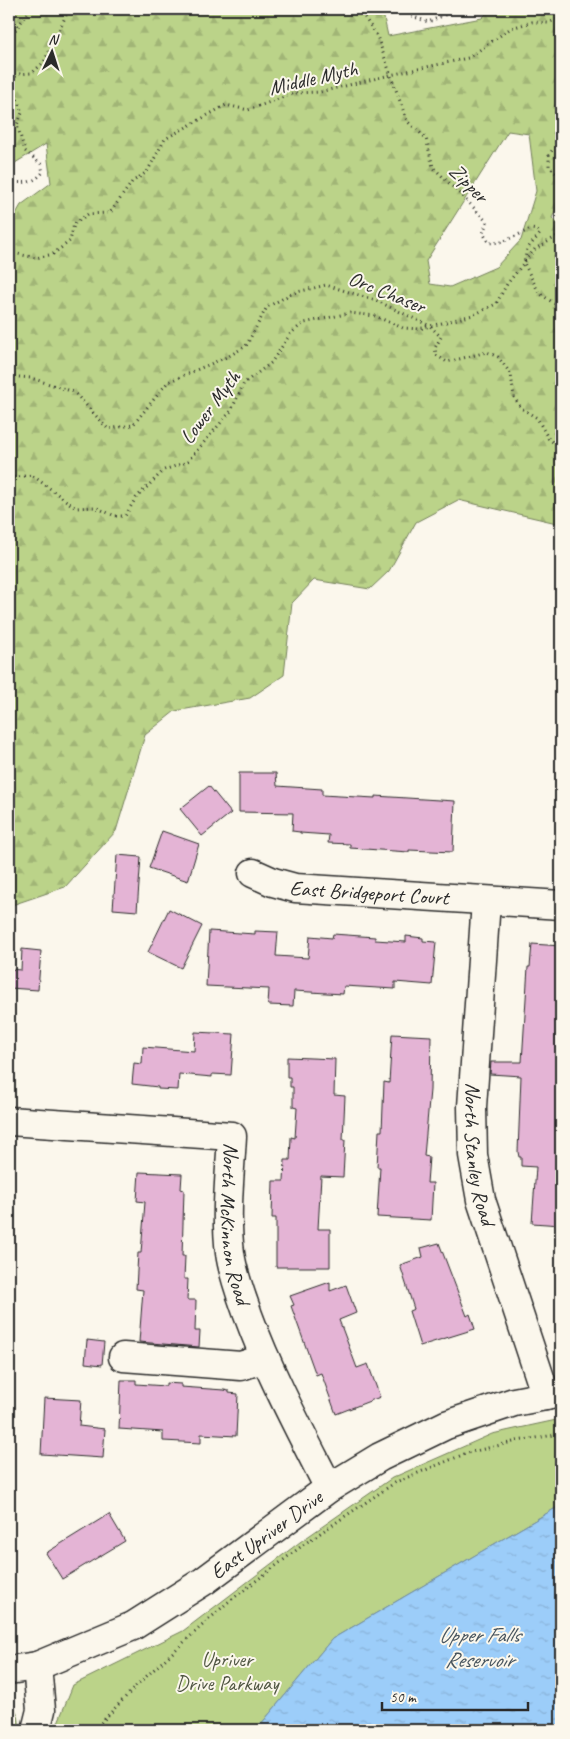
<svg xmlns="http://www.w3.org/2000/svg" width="570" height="1739" font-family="Caveat,sans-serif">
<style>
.grass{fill:url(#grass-tufts);stroke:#737f5a}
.forest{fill:url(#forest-firs);stroke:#737f5a;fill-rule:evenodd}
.green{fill:#bbd389;stroke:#737f5a}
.water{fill:url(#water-ripples);stroke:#6f8ca7}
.building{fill:#e4b4d5;stroke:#2b2b2b}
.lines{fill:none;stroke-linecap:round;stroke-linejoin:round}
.minor-casing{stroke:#2b2b2b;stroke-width:31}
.major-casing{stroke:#2b2b2b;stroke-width:31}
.path{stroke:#2b2b2b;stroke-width:3;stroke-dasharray:1 4;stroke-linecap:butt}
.minor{stroke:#fbf7ec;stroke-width:28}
.major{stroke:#fbf7ec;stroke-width:28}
.labels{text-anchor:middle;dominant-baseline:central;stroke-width:4;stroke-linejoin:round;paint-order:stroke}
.street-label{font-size:21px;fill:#2b2b2b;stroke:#fbf7ec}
.park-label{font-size:21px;fill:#4f5542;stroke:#fbf7ec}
.water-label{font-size:22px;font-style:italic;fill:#47545e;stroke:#fbf7ec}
</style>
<defs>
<pattern id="grass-tufts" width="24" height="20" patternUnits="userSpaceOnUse" patternTransform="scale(1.25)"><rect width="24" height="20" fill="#bbd389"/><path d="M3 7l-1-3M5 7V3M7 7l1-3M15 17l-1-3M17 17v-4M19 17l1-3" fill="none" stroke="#a1b576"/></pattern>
<pattern id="forest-firs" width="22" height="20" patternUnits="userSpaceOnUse" patternTransform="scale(1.25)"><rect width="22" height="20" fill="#bbd389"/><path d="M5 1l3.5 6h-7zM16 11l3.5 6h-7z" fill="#a1b576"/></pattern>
<pattern id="water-ripples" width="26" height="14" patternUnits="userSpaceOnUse" patternTransform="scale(1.25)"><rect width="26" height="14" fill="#9ccdf9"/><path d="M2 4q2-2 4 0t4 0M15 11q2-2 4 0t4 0" fill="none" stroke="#87b0d6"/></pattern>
</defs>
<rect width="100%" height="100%" fill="#fbf7ec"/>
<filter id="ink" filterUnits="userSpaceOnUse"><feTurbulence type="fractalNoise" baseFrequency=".02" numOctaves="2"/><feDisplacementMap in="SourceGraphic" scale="10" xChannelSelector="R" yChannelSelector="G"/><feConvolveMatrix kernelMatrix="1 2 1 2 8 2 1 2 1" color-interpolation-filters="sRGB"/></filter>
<g filter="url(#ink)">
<path class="grass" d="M9 1703C18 1710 20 1719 19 1730H9Z"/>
<path class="forest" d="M9 9H382L388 36 482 18 491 9H561V198L552 218 558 224 561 222V524L458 500 416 522 389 571 370 589 314 580 292 603 284 675 250 698 175 711 145 735 116 831 65 887 9 906V226L21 205 51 183 46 144 15 163 9 174ZM508 131 529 134 536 191 521 240 496 267 450 287 430 284 426 261Z"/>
<path class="green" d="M561 1419V1505L332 1639 256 1730H55L73 1685 183 1631 300 1542 392 1478 492 1434Z"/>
<path class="water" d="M561 1505V1730H256L332 1639Z"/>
<path class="building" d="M239 773H276L277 786 322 789V795L375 798V796L455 801 453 852 409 850V852L350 848V844L328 843 329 835 300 833V832L292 831 293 813 239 812Z
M209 786 231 813 202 836 180 809Z
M162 831 199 844 188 881 149 868Z
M117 855 141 857 137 911 113 909Z
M169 909 202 926 181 968 148 952Z
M209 931 255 934V931L278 932 276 956 308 958 310 936 332 938 333 934 375 937V940L406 942V936L423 938V941L436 942 432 985 395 982V989L344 986 343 994 294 991 293 1006 268 1005 269 989 206 986Z
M532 944 561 946V1225L532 1223 536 1167 521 1166V1157H519L518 1152 521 1076 490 1074 491 1062H522L528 967H530Z
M22 949 41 951 38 990 9 988V969L21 970Z
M195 1032 234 1034 231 1075 212 1074V1077L179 1074 178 1090 158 1089V1087L132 1084 134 1063 142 1064 143 1047 194 1051Z
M392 1034 431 1036 430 1090 424 1156 429 1157 427 1183H433L431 1220 377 1217 380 1167H377L379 1131H382L384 1082 389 1083Z
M287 1057 335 1059 334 1095 345 1096 343 1140H345L343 1177 321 1176 318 1229H330V1267H276V1218H272L273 1181H284L285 1160H290L291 1137 295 1138 297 1108 293 1107V1087H290V1077H287Z
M139 1172 182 1174 181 1189 184 1190 182 1256H185L184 1279H188L187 1300H196L195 1331H200L199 1347 139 1342 143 1290 136 1289 138 1253H141L145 1202 137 1201Z
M439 1243 467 1316 470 1314 475 1329 420 1346 409 1311 414 1309 400 1265 423 1257 421 1248Z
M330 1282V1291L346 1285 356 1313 339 1320 357 1368 368 1364 380 1397 336 1414 321 1373 316 1375 291 1306 294 1305 290 1296Z
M87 1340 104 1342 102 1365 85 1363Z
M121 1380H136V1384L166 1386V1383L181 1384V1387L224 1390 229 1391V1393L238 1394 236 1436 201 1434V1443L163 1441V1432L119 1429Z
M44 1398 81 1400 79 1426 105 1429 103 1458 41 1454Z
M109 1514 125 1541 62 1579 46 1553Z"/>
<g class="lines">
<g class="minor-casing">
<g id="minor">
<path id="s1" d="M253 873 273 882 295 888 561 905"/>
<path id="s2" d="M486 901 472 1107 473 1155 481 1200 546 1396"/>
<path id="s3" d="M9 1121 232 1136C230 1175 225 1214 230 1253 233 1275 241 1295 248 1315 270 1375 300 1431 329 1488"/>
<path d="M123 1357 241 1366 265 1358"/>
<path d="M36 1730 41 1710 37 1666"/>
</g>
</g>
<g class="major-casing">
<g id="major">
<path id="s4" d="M9 1670 37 1666 133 1626 204 1581 329 1488 380 1457 446 1425 514 1402 561 1393"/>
</g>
</g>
<path class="path" d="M359 9 377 36 407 121 426 138 433 167 475 209 487 222 483 233 489 243 502 242 531 229 537 230 540 234 527 249 524 263 539 293 561 308
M405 9 409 15 428 22 459 9
M9 38 31 9
M561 148 553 149 549 155V166L561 178
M9 182C23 183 34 184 43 172L41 164 25 151 17 125 22 113 17 98 10 93 9 83 18 74 32 73 44 62 69 9
M9 252 36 258 53 254 70 241 74 224 88 214 110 213 132 182 147 172 165 139 226 105 248 110 295 93 320 92 390 75 468 58 511 28 532 22 548 23 561 18
M9 376 31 378 74 392 108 429 133 425 168 382 229 356 246 346 267 307 293 293 326 285 375 300 430 326 441 337 435 348 436 355 447 362 487 352 498 357 511 374 514 397 521 408 537 418 548 438 561 449
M9 478 32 475 76 508 95 507 115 516H125L136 498 164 470 187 462 231 411 244 383 271 363 291 333 304 323 350 313 375 316 403 328 419 329 473 315 496 304 507 284 535 249 556 237H561
M94 1730 139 1683 227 1603 307 1542 396 1482 467 1453 517 1441 561 1434"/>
<use href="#minor" class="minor"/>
<use href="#major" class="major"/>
</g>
</g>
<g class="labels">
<g class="street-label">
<text transform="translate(313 78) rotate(-13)">Middle Myth</text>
<text transform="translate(469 183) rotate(45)">Zipper</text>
<text transform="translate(387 292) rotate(22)">Orc Chaser</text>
<text transform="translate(210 407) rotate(-53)">Lower Myth</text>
<text stroke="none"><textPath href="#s1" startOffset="119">East Bridgeport Court</textPath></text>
<text stroke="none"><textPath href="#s2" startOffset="254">North Stanley Road</textPath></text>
<text stroke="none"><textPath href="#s3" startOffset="312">North McKinnon Road</textPath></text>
<text stroke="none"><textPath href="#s4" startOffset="294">East Upriver Drive</textPath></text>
</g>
<g class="park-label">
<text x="227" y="1659">Upriver<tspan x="227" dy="24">Drive Parkway</tspan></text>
</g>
<g class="water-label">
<text x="479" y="1635">Upper Falls<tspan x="479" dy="25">Reservoir</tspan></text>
</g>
</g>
<rect width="570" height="1739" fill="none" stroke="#fbf7ec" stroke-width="30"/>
<rect x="15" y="15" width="540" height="1709" fill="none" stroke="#2b2b2b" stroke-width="2" filter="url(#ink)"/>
<g transform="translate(52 52) rotate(4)" stroke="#fbf7ec" stroke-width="4" paint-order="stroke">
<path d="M0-4L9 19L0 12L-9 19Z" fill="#2b2b2b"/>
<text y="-8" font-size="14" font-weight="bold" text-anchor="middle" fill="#2b2b2b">N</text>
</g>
<path d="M382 1702v8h146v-8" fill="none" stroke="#2b2b2b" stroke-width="2.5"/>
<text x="390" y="1702" font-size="15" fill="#2b2b2b" stroke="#fbf7ec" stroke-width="4" paint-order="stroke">50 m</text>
</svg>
